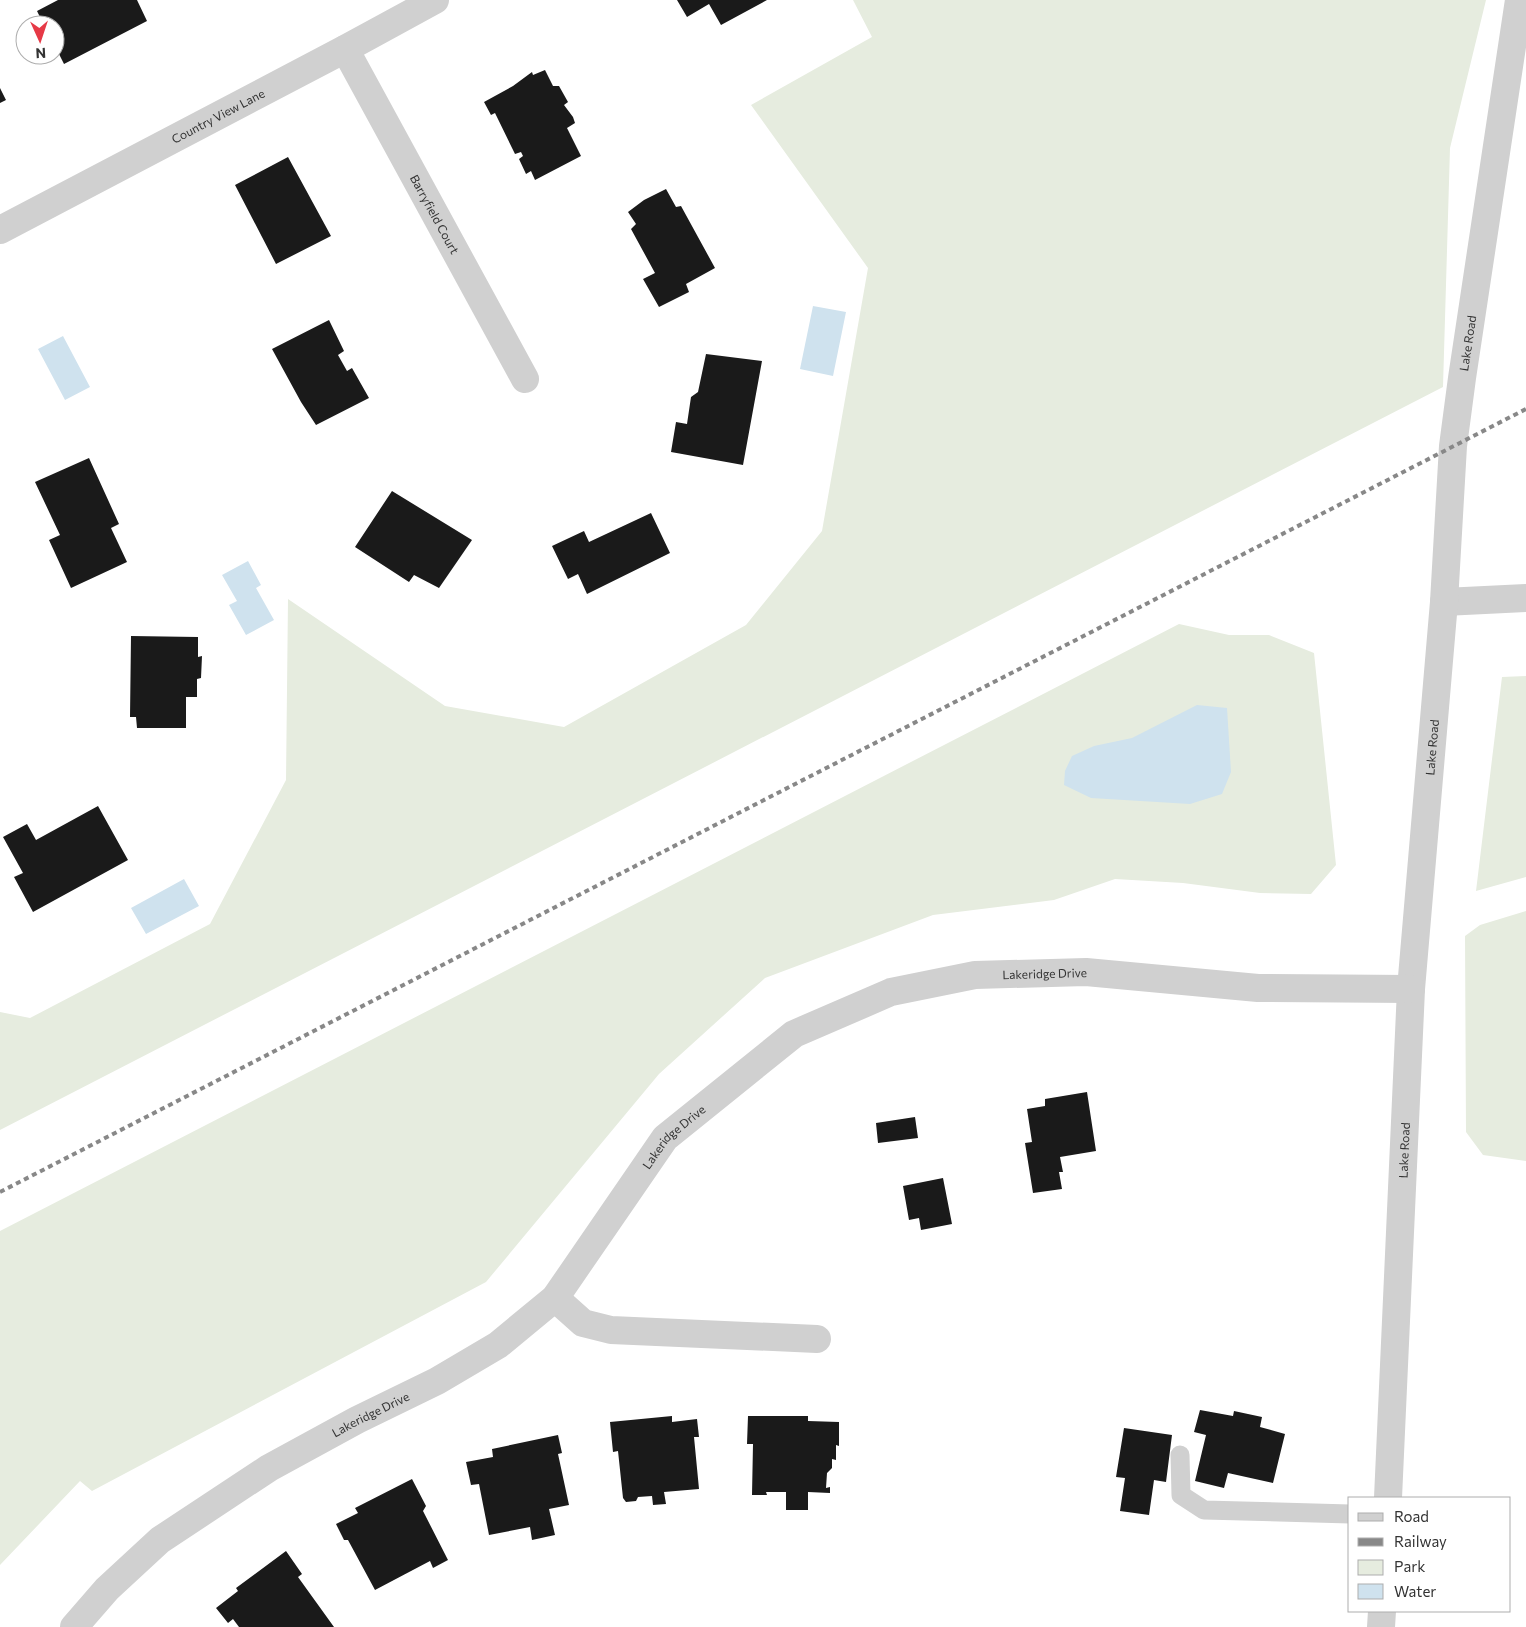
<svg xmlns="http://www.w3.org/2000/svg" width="1526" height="1627" font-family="Commissioner,sans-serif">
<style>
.green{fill:#e6ecdf}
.water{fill:#cfe2ee}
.building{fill:#1a1a1a}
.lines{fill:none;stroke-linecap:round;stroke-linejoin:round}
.service{stroke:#d0d0d0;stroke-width:19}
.minor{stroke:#d0d0d0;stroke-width:28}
.rail{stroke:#888;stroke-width:4;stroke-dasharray:5 4;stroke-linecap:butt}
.labels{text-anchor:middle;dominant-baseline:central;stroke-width:5;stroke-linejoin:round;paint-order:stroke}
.street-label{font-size:12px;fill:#333;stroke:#fff}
</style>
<rect width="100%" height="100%" fill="#fff"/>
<path class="green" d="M853 0H1486L1450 148 1443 387 0 1130V1012L30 1018 210 924 286 780 288 599 445 706 564 727 746 625 822 531 868 268 751 105 872 37Z
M1179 624 1229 635H1269L1314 653 1336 865 1311 894 1260 893 1183 883 1115 879 1054 900 933 915 765 978 659 1074 486 1282 92 1491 80 1481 0 1565V1231Z
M1526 676V877L1476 891 1502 677Z
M1526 911V1161L1483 1155 1466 1132 1465 936 1480 925Z"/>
<path class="water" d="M813 306 846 312 833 376 800 369Z
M63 336 90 387 65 400 38 349Z
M248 561 261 585 256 588 274 620 246 635 229 605 237 601 222 575Z
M1197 705 1227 708 1231 772 1222 794 1190 804 1091 798 1064 785 1065 771 1072 756 1094 746 1132 738Z
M184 879 199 906 146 934 131 908Z"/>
<path class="building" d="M58 0H137L147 21 64 64 55 46V25H44L37 11Z
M677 0H767L721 25 709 4 687 17Z
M545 70 553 86H559L568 102 564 105 573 117 575 123 567 128 581 156 535 180 531 171 526 174 519 159 523 156 521 152 515 154 495 113 491 115 484 102 513 86 532 72 533 75Z
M0 88 6 100 0 103Z
M288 157 331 236 276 264 235 185Z
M666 189 676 207 681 206 715 268 686 284 689 292 659 307 643 279 655 273 631 229 636 224 628 212 644 200Z
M329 320 344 351 338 355 347 371 352 368 369 398 316 425 301 402 272 349Z
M706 354 762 361 743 465 671 452 676 422 687 424 691 397 698 392Z
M89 458 119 524 111 528 127 562 71 588 49 540 60 535 35 482Z
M392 491 472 540 439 588 414 575 409 582 355 547Z
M651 513 670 553 587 594 578 574 568 579 552 546 584 531 589 542Z
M131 636 198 637V657L202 656 201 678 197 679V697H186V728H137L136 717H130Z
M98 806 128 860 33 912 14 877 23 873 3 837 27 824 36 840Z
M1087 1092 1096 1151 1060 1157 1063 1172H1059L1062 1189 1033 1193 1025 1143 1032 1142 1027 1109 1045 1106V1099Z
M915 1117 918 1138 878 1143 876 1123Z
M943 1178 952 1224 921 1230 919 1218 909 1220 903 1186Z
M1200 1410 1233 1416 1234 1411 1262 1417 1260 1427 1285 1434 1273 1483 1228 1473 1224 1488 1195 1481 1206 1435 1194 1432Z
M672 1416V1422L697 1419 699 1437H694L699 1489 664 1492 666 1504 653 1505 652 1496 638 1497 636 1501 626 1502 623 1498 618 1451 613 1452 610 1422Z
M748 1416H808V1421L839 1422V1446L836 1445V1460L832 1459V1468L827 1473 826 1488 830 1487V1493L808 1492V1510H786V1492H766L767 1495H752L753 1444H747Z
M1124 1428 1172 1435 1166 1482 1154 1480 1149 1515 1120 1511 1125 1478 1116 1477Z
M558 1435 562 1453 558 1454 569 1505 549 1509 555 1535 532 1540 530 1527 489 1535 479 1484 471 1485 466 1462 493 1457 492 1449Z
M412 1479 426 1506 423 1511 448 1560 433 1568 430 1561 375 1590 348 1540H344L336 1524 358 1513 355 1508Z
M286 1551 302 1574 298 1577 334 1627H239L233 1619 228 1623 216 1608 238 1591 236 1588Z"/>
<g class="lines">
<path class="service" d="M1180 1455 1181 1495 1204 1510 1350 1514"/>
<g class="minor">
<path id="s1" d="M345 49 525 379"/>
<path id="s2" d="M0 230 345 49 435 0"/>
<path d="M1444 602 1526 598"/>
<path d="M555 1298 583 1323 611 1330 817 1339"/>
<path id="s3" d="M1388 1498 1411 989 1444 602 1453 446 1462 378 1519 0"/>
<path id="s4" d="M74 1627 107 1589 160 1540 269 1468 357 1420 437 1381 498 1345 555 1298 665 1138 794 1034 891 992 975 975 1086 972 1258 988 1411 989"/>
<path d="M1381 1627 1382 1611"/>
</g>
<path class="rail" d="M0 1192 1526 409"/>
</g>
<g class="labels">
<g class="street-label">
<text stroke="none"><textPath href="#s2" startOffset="246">Country View Lane</textPath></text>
<text stroke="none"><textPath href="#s1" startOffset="188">Barryfield Court</textPath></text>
<text stroke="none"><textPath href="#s3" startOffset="1158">Lake Road</textPath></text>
<text stroke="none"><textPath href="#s3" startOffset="752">Lake Road</textPath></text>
<text stroke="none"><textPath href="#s4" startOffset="1208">Lakeridge Drive</textPath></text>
<text stroke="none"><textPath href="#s4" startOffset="788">Lakeridge Drive</textPath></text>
<text stroke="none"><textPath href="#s3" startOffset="348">Lake Road</textPath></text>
<text stroke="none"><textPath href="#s4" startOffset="368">Lakeridge Drive</textPath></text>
</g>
</g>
<rect x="1348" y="1497" width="162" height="115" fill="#ffffff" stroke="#adadad"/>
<rect x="1358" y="1513" width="25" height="8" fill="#d0d0d0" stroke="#adadad"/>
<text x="1394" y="1522" font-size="15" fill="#333333">Road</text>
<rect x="1358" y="1538" width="25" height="8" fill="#888888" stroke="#adadad"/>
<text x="1394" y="1547" font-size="15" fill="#333333">Railway</text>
<rect x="1358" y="1560" width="25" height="15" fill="#e6ecdf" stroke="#adadad"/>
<text x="1394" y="1572" font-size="15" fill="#333333">Park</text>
<rect x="1358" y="1584" width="25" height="15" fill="#cfe2ee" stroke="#adadad"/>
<text x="1394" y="1597" font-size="15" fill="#333333">Water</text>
<g transform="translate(40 40) rotate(177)"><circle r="24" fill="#ffffff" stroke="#adadad"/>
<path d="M0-4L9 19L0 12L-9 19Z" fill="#e63946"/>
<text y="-8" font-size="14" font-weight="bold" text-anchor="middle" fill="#333333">N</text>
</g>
</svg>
